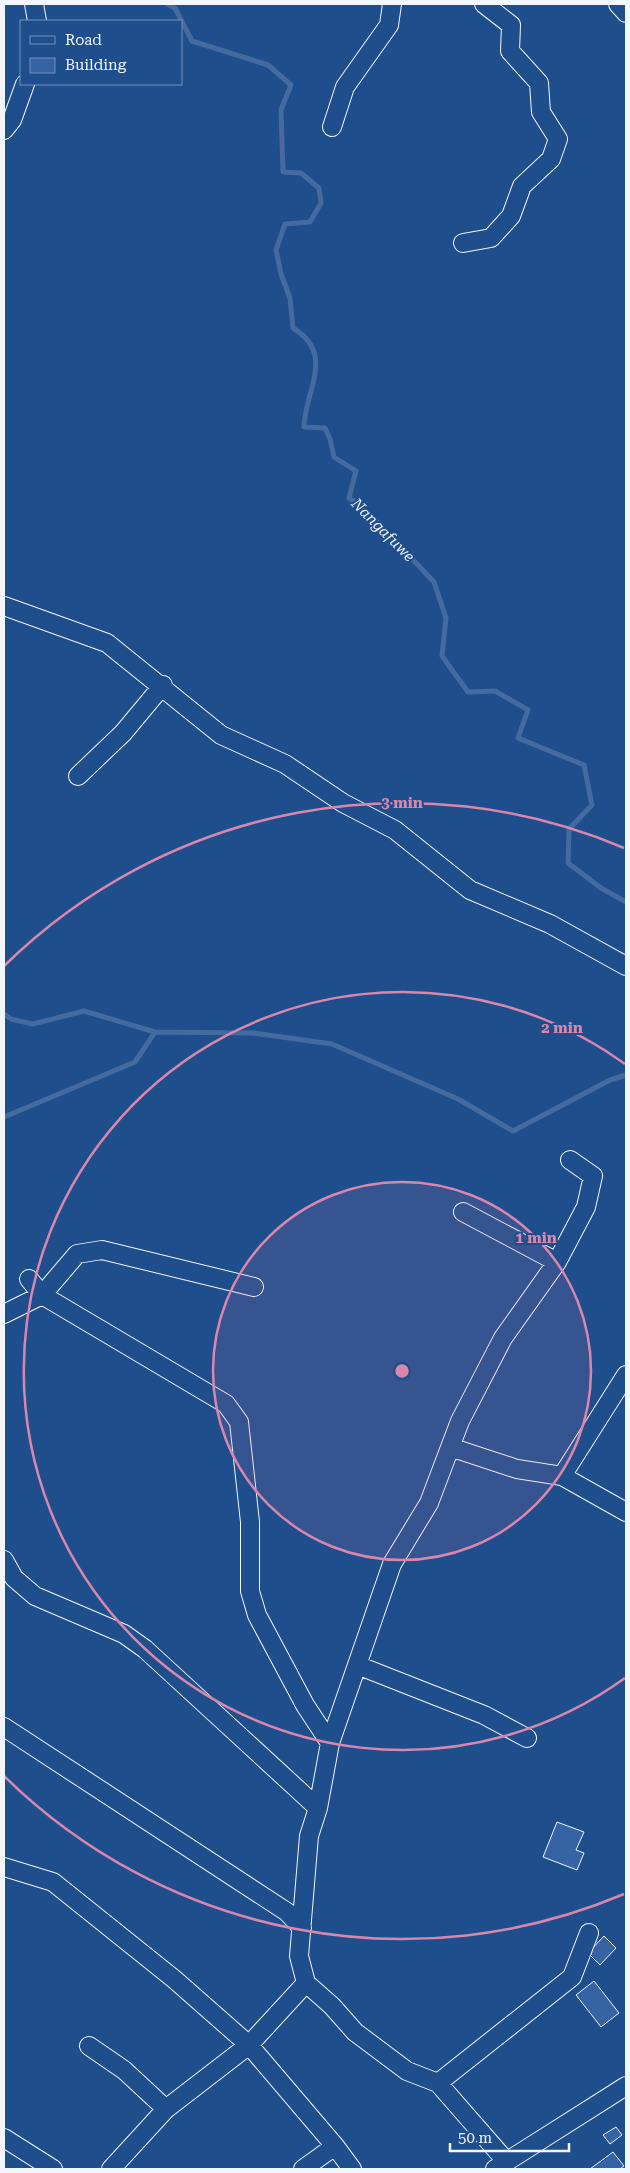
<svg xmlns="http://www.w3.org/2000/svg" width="630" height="2173" font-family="'Roboto Serif',serif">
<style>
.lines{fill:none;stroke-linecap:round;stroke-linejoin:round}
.stream{stroke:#446ba0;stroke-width:5}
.building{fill:#3563a3;stroke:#f2f6ff}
.minor-casing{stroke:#f2f6ff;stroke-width:20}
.minor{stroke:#1f4e8c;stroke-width:18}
.ring{fill:none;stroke:#da87ad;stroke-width:2.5}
.labels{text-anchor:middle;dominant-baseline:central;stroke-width:4;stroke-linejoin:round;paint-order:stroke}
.water-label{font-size:15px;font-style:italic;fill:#f2f6ff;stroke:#1f4e8c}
.centre{fill:#da87ad;stroke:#1f4e8c;stroke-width:2.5}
.ring-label{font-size:15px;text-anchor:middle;font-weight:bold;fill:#da87ad;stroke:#1f4e8c;stroke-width:4;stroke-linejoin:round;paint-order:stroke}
</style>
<rect width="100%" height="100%" fill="#1f4e8c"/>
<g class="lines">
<path class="stream" d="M167 4 175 8 192 41 268 65 291 85 281 110 283 172 301 173 319 188 321 203 310 222 285 224 276 250 281 274 290 298 293 328C336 354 305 390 304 427L325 428 330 439 334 457 356 471 349 498 362 506 434 582 446 618 442 656 468 692 495 691 528 710 518 738 584 765 592 805 569 829 568 863 601 888 626 902
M4 1014 11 1019 33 1024 84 1011 155 1032 253 1033 332 1044 458 1099 513 1131 610 1080 626 1075
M4 1117 135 1062 155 1032"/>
</g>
<path class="building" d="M557 1822 584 1832 576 1850 584 1853 577 1870 543 1857Z
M604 1936 616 1948 600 1965 588 1953Z
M594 1981 619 2013 601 2027 576 1995Z
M616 2127 622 2135 610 2144 603 2135Z
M613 2152 624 2166 620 2169H590Z"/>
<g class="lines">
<g class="minor-casing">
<path id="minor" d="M34 4 37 21
M618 4 626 13
M332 127 345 87 389 25 392 4
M4 130 12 120 25 84
M463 243 491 238 511 216 522 186 551 159 558 139 541 112 539 83 510 51 511 25 484 4
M4 606 107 643 221 735 285 764 343 803 395 830 470 890 550 924 626 966
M78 776 123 733 163 685
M557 1262 586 1207 593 1176 570 1160
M29 1279 42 1295 226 1404 239 1422 250 1522V1591L257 1615 305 1705 330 1743 318 1808 309 1836 299 1956 306 1983 332 2006 355 2032 407 2071 438 2083 506 2161
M4 1314 42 1295 77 1254 102 1250 254 1287
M450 1447 517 1469 562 1476 626 1512
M562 1476 626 1375
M4 1560 14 1578 35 1596 124 1634 145 1649 318 1808
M357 1665 484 1715 527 1738
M4 1727 287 1912 302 1928
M330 1743 392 1564 429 1503 460 1421 503 1338 557 1262 463 1212
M4 1867 53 1882 174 1979 249 2045 306 1983
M89 2046 124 2070 166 2109
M438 2083 572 1977 589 1933
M4 2138 53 2169
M111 2169 166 2109 249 2045 335 2146 352 2169
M303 2169 335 2146
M495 2169 626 2086"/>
</g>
<use href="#minor" class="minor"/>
</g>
<circle cx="402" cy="1371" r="189" fill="#da87ad" fill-opacity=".12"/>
<g class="ring">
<circle cx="402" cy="1371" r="189"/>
<path d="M625 1678A379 379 0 1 1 625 1064"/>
<path d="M624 1894A568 568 0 0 1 4 1776M4 966A568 568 0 0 1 624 848"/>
</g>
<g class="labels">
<g class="water-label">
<text transform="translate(383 530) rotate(45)">Nangafuwe</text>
</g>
</g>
<circle cx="402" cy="1371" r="8" class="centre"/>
<g class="ring-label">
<text x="402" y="808">3 min</text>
<text x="562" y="1033">2 min</text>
<text x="536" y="1243">1 min</text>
</g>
<rect width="630" height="2173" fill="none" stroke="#f2f6ff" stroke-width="10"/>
<rect x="20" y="20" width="162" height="65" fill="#1f4e8c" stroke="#7391ba"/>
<rect x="30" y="36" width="25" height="8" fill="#1f4e8c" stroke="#7391ba"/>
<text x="65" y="45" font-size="15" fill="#f2f6ff">Road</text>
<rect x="30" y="58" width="25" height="15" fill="#3563a3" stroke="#7391ba"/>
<text x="65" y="70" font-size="15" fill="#f2f6ff">Building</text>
<path d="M450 2143v8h119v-8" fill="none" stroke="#f2f6ff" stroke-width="2.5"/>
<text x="458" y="2143" font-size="15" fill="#f2f6ff" stroke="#1f4e8c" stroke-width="4" paint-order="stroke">50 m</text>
</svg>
